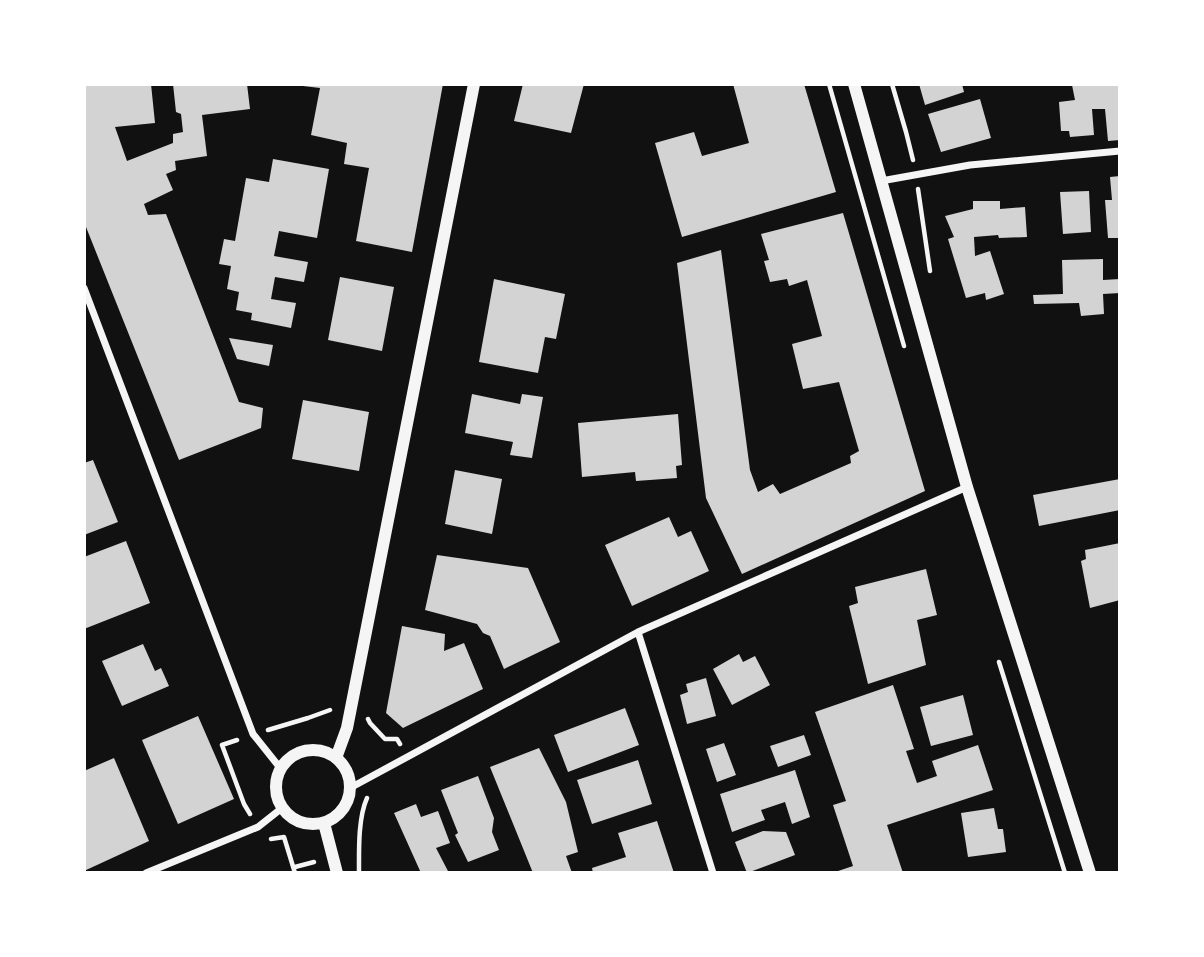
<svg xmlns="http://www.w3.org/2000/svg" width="1204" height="957" font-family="'Fira Sans',sans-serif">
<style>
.building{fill:#d3d3d3}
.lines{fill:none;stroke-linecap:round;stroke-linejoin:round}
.path{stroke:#f5f5f5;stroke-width:4.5}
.minor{stroke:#f5f5f5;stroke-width:7}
.tertiary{stroke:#f5f5f5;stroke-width:12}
</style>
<rect width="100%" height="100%" fill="#111"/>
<path class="building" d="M84 84H151L155 123 115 127 127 161 173 143V134L183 132 181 114 176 112 173 84H247L250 109 202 115 207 156 175 161 176 170 166 174 173 190 144 204 148 215 166 214 239 402 263 408 261 428 179 460 84 222Z
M303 84H443L412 252 356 241 369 168 344 164 347 143 311 135 320 88 303 86Z
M523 84H584L571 133 514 121Z
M733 84H804L836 192 682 237 655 143 694 132 702 156 749 143Z
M919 84H962L964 92 925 105Z
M1120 84V140L1108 141 1105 109H1092L1094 135 1070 137 1069 131H1061L1059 102 1075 100 1072 85Z
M980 99 991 138 941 152 928 114Z
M273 159 329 169 317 238 279 231 274 256 308 262 304 282 275 277 271 299 296 303 291 328 251 320 252 313 236 310 239 292 227 289 231 266 219 264 224 239 235 241 246 178 269 182Z
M1120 176V238H1108L1105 200H1112L1110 177Z
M1089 191 1091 232 1063 234 1060 192Z
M973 201H1000V209L1025 207 1027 237 999 238 998 235 974 237 975 256 990 251 1004 294 986 300 985 293 966 298 948 239 954 237 945 216 973 209Z
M843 213 925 491 742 574 706 498 677 263 721 250 750 470 758 492 773 484 780 494 851 463 850 456 859 451 839 382 803 389 792 344 822 336 807 280 789 286 787 279 770 282 764 261 769 260 761 234Z
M1103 259V280L1120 279V293L1103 294 1104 314 1081 316 1079 303 1034 304 1033 295 1063 294 1062 260Z
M340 277 394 287 382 351 328 340Z
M494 279 565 294 556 339 545 337 538 373 479 362Z
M229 338 273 345 269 366 237 359Z
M472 394 520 404 522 394 543 397 532 458 510 455 513 442 465 433Z
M303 400 369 412 359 471 292 459Z
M678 414 682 465 676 466 677 478 636 481 635 472 582 477 578 423Z
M93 460 118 522 84 535V463Z
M455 470 502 479 492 534 445 524Z
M1120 479V510L1039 526 1033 495Z
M669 517 678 537 691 531 709 571 632 606 605 545Z
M126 541 150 603 84 629V557Z
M1120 543V600L1090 608 1081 561 1086 559 1085 550Z
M437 555 528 568 560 642 504 669 490 636 483 633 477 624 425 610Z
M926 569 937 615 917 620 926 665 868 684 849 606 858 603 855 587Z
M402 626 445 634 444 651 464 643 483 689 403 728 386 713Z
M143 644 155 671 161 668 169 686 122 706 102 661Z
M739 654 743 662 755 656 770 685 732 705 713 669Z
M706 678 716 716 687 724 680 695 688 692 686 684Z
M893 685 914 749 906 751 917 783 937 776 932 761 978 745 993 790 887 825 903 873H832L853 866 833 805 846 801 815 712Z
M963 695 973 735 931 746 920 707Z
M625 708 639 745 568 772 554 735Z
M198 716 234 799 178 824 142 740Z
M804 735 811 755 778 767 770 746Z
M724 743 736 775 717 782 706 749Z
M539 748 566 802 578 852 566 856 572 873H533L490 767Z
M114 758 149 841 84 871V803L86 802 84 797V771Z
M638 760 652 804 592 824 577 780Z
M795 770 810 817 792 824 785 802 761 810 765 820 732 832 720 794Z
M478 776 494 818 492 832 499 850 468 862 455 835 458 833 441 790Z
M416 804 421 817 438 811 450 843 436 848 449 873H421L394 813Z
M994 808 998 829H1003L1006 852 968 857 961 813Z
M657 821 674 873H593L592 868 626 857 618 833Z
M763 831 786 832 795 855 747 873 735 842Z"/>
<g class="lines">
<path class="path" d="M829 84 904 346
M892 84 906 132 913 160
M918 189 930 271
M999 662 1065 873
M368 719 370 723 385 739H397L400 744
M268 730 308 718 330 710
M237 740 222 745 244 804 250 814
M271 839 284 837 295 873
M295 867 314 862
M359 872C359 850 358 818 367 798"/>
<path class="minor" d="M881 181 970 165 1120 151
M84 288 253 734 281 769
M638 632 713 873
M350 788 638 632 967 487
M146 873 258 827 282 808"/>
<path class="tertiary" d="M854 84 967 487 1090 873
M276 787a37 37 0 1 1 74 0a37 37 0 1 1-74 0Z
M336 758 347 728 474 84
M324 823 337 873"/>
</g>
<rect width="1204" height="957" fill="none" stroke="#ffffff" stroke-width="172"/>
</svg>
